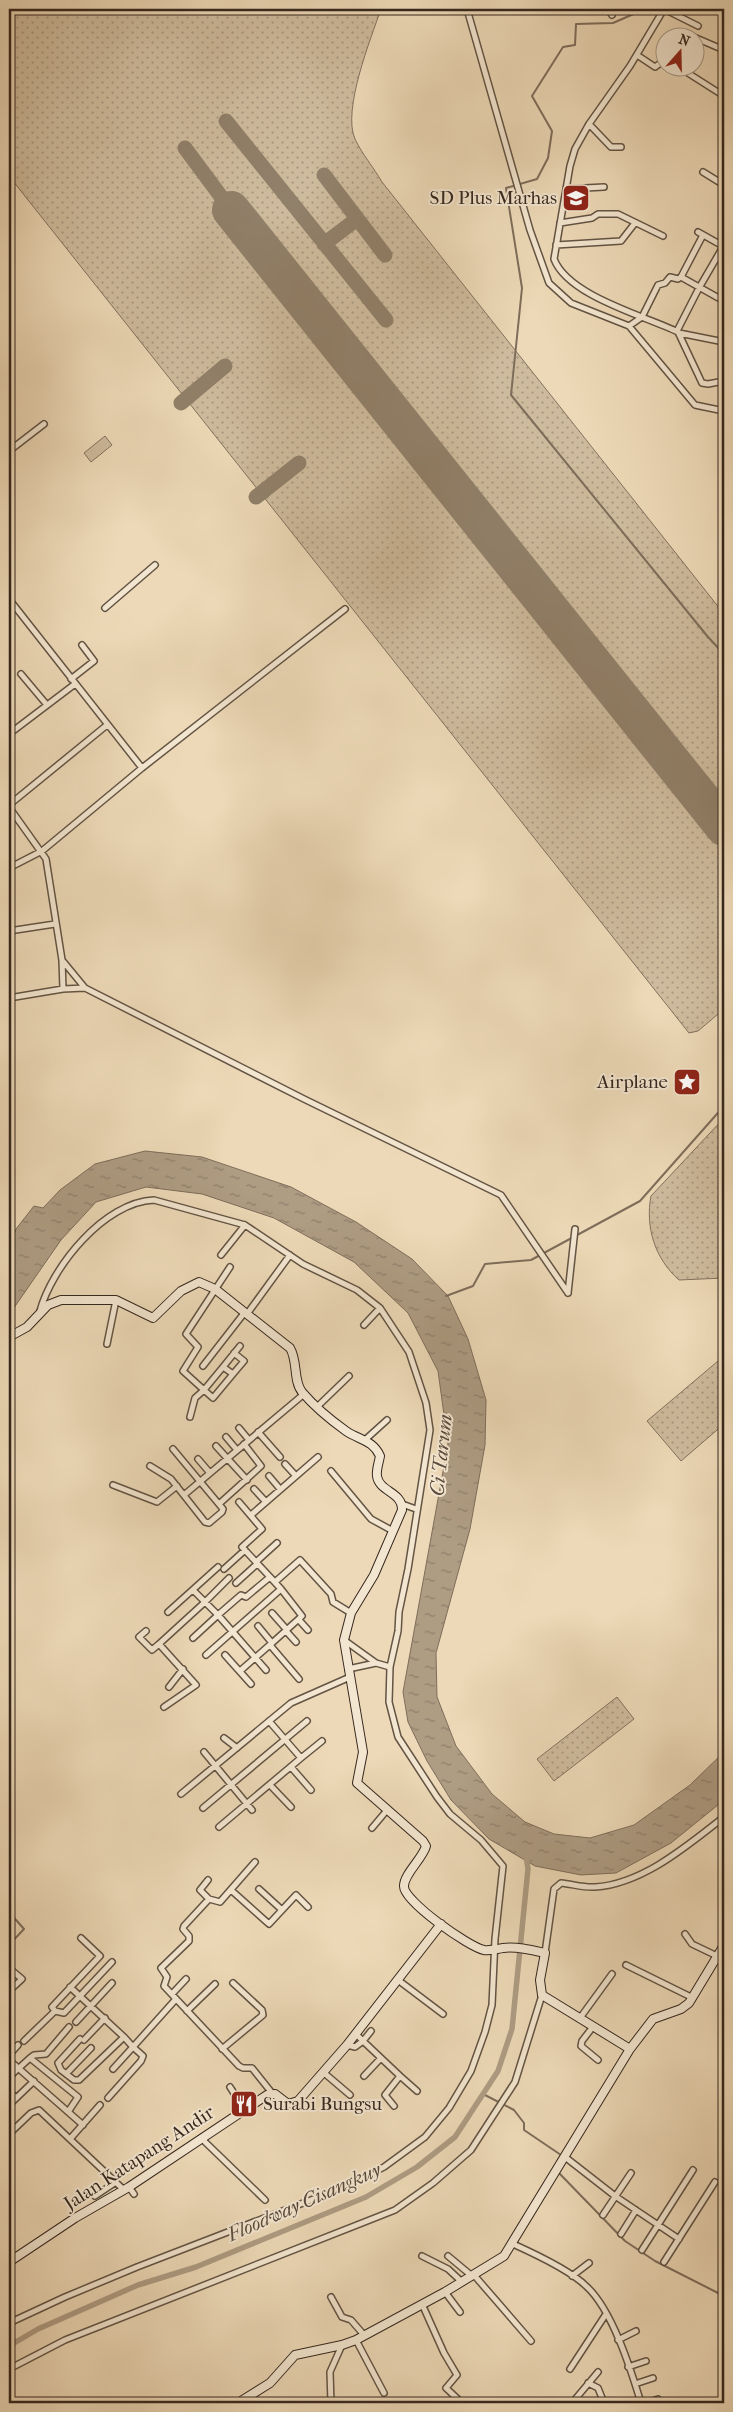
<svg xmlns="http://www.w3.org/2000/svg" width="733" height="2412" font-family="'IM FELL French Canon',serif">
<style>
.grass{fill:url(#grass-dots);stroke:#82715e}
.park{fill:#cebb9d;stroke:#82715e}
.water{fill:url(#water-ripples);stroke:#7e6d5b}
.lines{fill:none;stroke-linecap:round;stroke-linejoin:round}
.stream{stroke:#7e6d5b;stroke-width:2}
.canal{stroke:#ae9c83;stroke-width:5.5}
.taxiway{stroke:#91806a;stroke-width:15}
.runway{stroke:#91806a;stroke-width:38}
.street-casing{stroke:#635444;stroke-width:8}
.secondary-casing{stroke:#35271e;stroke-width:10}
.street{stroke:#f3e6d0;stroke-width:5}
.secondary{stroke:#f3e6d0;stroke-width:8}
.labels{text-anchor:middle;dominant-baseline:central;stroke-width:4;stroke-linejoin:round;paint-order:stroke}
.poi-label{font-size:19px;fill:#35271e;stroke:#f3e6d0;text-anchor:end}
.street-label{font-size:19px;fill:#35271e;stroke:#f3e6d0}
.water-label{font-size:20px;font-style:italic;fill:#594a3c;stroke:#f3e6d0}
</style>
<defs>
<pattern id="grass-dots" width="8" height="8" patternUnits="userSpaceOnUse" patternTransform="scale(1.25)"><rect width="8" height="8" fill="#cebb9d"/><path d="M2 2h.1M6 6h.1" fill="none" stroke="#a8987f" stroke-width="1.8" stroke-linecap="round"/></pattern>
<pattern id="water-ripples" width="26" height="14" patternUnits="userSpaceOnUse" patternTransform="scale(1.25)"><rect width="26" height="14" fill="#ae9c83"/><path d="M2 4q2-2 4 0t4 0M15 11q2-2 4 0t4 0" fill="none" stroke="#8e7f6b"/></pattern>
</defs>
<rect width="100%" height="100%" fill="#edd9b7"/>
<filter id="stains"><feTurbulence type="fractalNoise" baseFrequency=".004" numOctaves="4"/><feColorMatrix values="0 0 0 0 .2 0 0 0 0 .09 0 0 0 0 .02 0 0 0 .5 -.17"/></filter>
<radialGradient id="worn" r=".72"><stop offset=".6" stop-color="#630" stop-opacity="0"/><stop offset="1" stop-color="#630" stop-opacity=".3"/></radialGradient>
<path class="grass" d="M9 9H381C371 38 342 110 355 139 362 154 374 168 382 182L724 614V1009L698 1031 689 1033 9 176Z
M724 1118V1278L679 1280C655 1259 645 1227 651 1196Z
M724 1356V1424L681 1461 647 1421Z
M617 1697 634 1719 554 1781 537 1759Z"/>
<path class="park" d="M105 436 112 445 91 462 84 453Z"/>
<path class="water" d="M145 1151 202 1157 291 1187 356 1222 412 1259 448 1296 468 1339 486 1400 485 1445 470 1529 436 1653 437 1697 456 1746 492 1794 525 1822 554 1834 590 1838 634 1825 690 1785 724 1752V1800L671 1843 616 1873 581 1875 535 1866 489 1839 451 1800 427 1761 408 1722 403 1692 448 1444 438 1371 408 1313 354 1262 274 1218 202 1194 146 1187 96 1202 61 1240 9 1315V1251L16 1229 34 1206 43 1208 60 1190 95 1164Z"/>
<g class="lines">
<path class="stream" d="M645 9 613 23 576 24 575 45 563 47 532 96 552 131 548 158 537 179 506 188 522 288 511 395 708 637 724 654
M446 1296 473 1286 485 1264 531 1260 640 1201 724 1106
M9 1912 24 1929 9 1945
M483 2094 514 2110 524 2123V2130L561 2155 558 2160
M558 2172 625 2241 655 2261 724 2296"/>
<path class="canal" d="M9 2346 38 2329 138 2285 196 2267 366 2197 417 2167 455 2137 498 2071 512 2029 528 1869 526 1855"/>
<path class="taxiway" d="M226 121 386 320
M185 148 231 210
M324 175 385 255
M324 244 357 219
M181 403 225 366
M256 497 299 463"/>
<path class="runway" d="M231 210 724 827"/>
<g class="street-casing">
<path id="street" d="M467 9 530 230 549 283 571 303 629 326 695 405 724 411
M608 9 612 15
M664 9 630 66 589 124 575 149 570 166 554 259C568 296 645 316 678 332L702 383 708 384 724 381
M664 9 698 26
M696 38 724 50
M637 55 655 67 666 59
M680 68 724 96
M589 124 611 147H621
M703 172 724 185
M566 189 604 187
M560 223 592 218 598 214H618L663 236
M698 232 723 246
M556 245 621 241 635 223
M681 277 703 235
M629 326 642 317 658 285 665 283 670 277 678 279 681 277 724 301
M677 331 699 288 724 245
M679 333 724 342
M9 451 44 424
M9 599 142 768
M105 608 155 565
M21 674 47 705
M71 679 94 661 82 645
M9 734 75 684
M9 805 107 725
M9 807 46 859 62 960 63 989
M9 868 42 851 142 768 345 609
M9 931 55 924
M62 960 85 988
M9 998 63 989 85 988 304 1099 501 1195 568 1293
M221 1255 245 1225
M568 1293 575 1229
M247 1314 290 1255
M364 1325 380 1308
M107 1344 116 1300
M203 1366 245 1312
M223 1367 233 1374 213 1398 204 1390Z
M223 1367 240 1346
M233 1374 244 1361 234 1353
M318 1406 349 1376
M190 1417 195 1398 204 1390 183 1371 198 1347 186 1334 230 1267
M239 1428 249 1440
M258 1432 280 1457
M226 1437 237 1450
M366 1439 387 1420
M216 1446 247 1480
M198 1459 210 1473
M285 1464 296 1476
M150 1466 171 1479 205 1522 209 1523 222 1512 223 1509 173 1449
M331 1471 371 1519 393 1531
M269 1476 280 1489
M113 1485 157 1502 177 1486
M254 1489 266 1502
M184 1495 304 1394
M239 1502 262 1529 242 1547 270 1577
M219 1504 261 1466 244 1444
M402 1504 416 1509
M251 1515 318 1457
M256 1562 277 1543
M224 1569 245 1550
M275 1582 300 1560 331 1594 333 1602 351 1613
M236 1583 257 1564
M193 1590 205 1602 229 1578
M168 1612 218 1567
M272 1613 287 1630
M299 1620 308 1630
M146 1631 139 1637 152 1650 159 1644
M286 1631 296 1642
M344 1640 376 1663 390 1667
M272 1643 302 1616 281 1589
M270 1645 299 1679
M206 1655 281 1589 270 1577 246 1597 241 1595 218 1615 266 1670
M225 1655 251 1684
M348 1669 376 1663
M240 1671 272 1643 258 1626
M169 1687 183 1669
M164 1707 196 1685 159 1644 205 1602 218 1615 193 1638
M269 1721 301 1758 322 1741
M224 1738 237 1748
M204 1752 252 1810
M291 1767 311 1790
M270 1785 291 1807
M181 1794 291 1703 350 1677
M203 1808 307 1721
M219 1827 301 1758
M372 1828 388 1809
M255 1862 220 1902 209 1899 184 1926 183 1929 189 1936V1941L161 1968 167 1977 164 1986 239 2066 243 2068H252L272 2093
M208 1880 200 1890 209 1899
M259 1889 282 1910
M231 1890 269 1924 296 1895 308 1907
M685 1934 692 1944 717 1956
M545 1953 554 1889 561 1883C572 1884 584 1888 595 1887 643 1884 688 1845 724 1817
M626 1965 693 1998
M9 1968 22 1979 9 1991
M398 1980 443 2014
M70 1987 124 2037
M172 1994 186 1979
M55 2011 52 2007 100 1956 81 1938
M55 2011 64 2013 112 1962
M187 2011 215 1984
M580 2018 612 1974
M76 2022 112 1983
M592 2028 582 2041 581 2046 598 2060
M356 2034 363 2041 371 2031
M80 2039 58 2063 61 2070 74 2080H79L124 2037 133 2047 113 2069
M84 2040 105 2018
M24 2041 55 2011
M347 2045 355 2047 363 2041 400 2076 385 2095 394 2106
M222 2049 263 2015 262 2010 233 1983
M9 2055 18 2045
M30 2058 34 2055 46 2054 69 2027
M9 2060 83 2125
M323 2072 350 2095
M66 2074 91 2048
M364 2076 381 2058
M400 2076 417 2091
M9 2077 30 2058 78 2097 68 2112
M230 2087 244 2109
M9 2091 16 2098
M108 2098 141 2061 143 2056 133 2047 176 1999
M9 2105 34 2081
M9 2134 31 2113 39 2110 124 2190
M201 2138 265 2200
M70 2139 100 2105
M565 2157 615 2196 679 2239
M129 2187 134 2194
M95 2196 116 2182
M603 2215 631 2173
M621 2234 636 2210
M513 2244C533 2253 571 2271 586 2286 612 2309 631 2370 641 2403
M642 2250 693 2170
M422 2256 448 2269 462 2282
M448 2256 472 2276
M664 2262 715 2182
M474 2275 531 2341
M572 2276 589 2263
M445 2292 460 2312
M331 2297 342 2317 351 2320 364 2335
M422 2304 444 2353 457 2375 446 2388 462 2403
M9 2323 65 2297 137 2267 342 2188 384 2167 425 2137 449 2108 471 2071 485 2032 492 2005 495 1939 503 1866 481 1840 450 1814 437 1797 398 1737 389 1702 390 1667 398 1631 399 1612 408 1569 430 1430 426 1403 409 1352 380 1308 357 1290 303 1264 245 1225 154 1200C104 1202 52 1267 40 1311
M356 2340 384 2393
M618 2340 636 2331
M628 2367 646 2361
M9 2369 65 2340 395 2210 433 2183 471 2150 515 2082 542 1995
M570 2369 606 2314
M588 2383 598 2388 604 2403
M635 2384 653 2378
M331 2403 330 2372 342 2345
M572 2403 598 2372
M646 2403 658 2399"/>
</g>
<g class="secondary-casing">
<path id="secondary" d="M9 1337 27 1327 48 1305 61 1300H116L153 1318 181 1291 199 1282 215 1289 290 1348C298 1361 293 1381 302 1392 314 1406 332 1421 346 1431 359 1440 373 1440 380 1456 379 1462 376 1470 377 1476 379 1492 403 1492 402 1510L374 1575 351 1613 344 1640 363 1752 357 1783 423 1841 426 1846C423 1858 404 1874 404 1886 403 1901 469 1947 484 1950 490 1951 496 1949 503 1948 516 1946 532 1950 545 1953L540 1980 542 1995 630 2049
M9 2262 75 2218 129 2187 267 2095 275 2094 288 2104 298 2101 347 2045 441 1924
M238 2403 270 2383 295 2355 342 2345 356 2340 445 2292 504 2256 630 2049 653 2019 681 2009 689 2003 724 1945"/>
</g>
<use href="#street" class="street"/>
<use href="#secondary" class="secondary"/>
</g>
<defs>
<g id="school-square" transform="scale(1.4375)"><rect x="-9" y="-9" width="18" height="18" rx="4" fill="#8f2418" stroke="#f3e6d0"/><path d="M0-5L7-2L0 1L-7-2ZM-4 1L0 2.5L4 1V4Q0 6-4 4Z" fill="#fff"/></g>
<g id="sight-square" transform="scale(1.4375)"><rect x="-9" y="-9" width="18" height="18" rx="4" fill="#8f2418" stroke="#f3e6d0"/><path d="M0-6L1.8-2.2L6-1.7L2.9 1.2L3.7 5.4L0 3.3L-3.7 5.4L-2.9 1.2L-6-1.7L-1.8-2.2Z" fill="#fff"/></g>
<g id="restaurant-square" transform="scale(1.4375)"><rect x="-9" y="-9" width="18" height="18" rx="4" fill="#8f2418" stroke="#f3e6d0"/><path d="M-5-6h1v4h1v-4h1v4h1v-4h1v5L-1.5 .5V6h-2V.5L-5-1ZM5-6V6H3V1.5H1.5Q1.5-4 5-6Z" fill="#fff"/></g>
</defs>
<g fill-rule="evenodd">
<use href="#school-square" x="576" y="198"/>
<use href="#sight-square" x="687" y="1082"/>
<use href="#restaurant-square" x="244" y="2104"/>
</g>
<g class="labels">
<g class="poi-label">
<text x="557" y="198">SD Plus Marhas</text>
<text x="668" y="1082">Airplane</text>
<text x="263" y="2104" text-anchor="start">Surabi Bungsu</text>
</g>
<g class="street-label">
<text transform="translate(139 2158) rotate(-33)">Jalan Katapang Andir</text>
</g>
<g class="water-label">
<text transform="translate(441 1455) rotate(-84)">Ci Tarum</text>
<text transform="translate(304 2202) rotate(-24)">Floodway Cisangkuy</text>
</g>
</g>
<rect width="733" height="2412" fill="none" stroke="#edd9b7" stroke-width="30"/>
<rect x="10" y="10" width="713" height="2392" fill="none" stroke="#35271e" stroke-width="2.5"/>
<rect x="15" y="15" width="703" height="2382" fill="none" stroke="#35271e"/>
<g transform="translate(680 52) rotate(20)"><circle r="24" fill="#f3e6d0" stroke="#a79a89"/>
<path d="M0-4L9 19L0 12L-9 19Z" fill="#8f2418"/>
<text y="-8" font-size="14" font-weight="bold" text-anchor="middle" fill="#35271e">N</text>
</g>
<rect width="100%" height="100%" filter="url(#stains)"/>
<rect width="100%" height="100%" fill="url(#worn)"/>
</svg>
